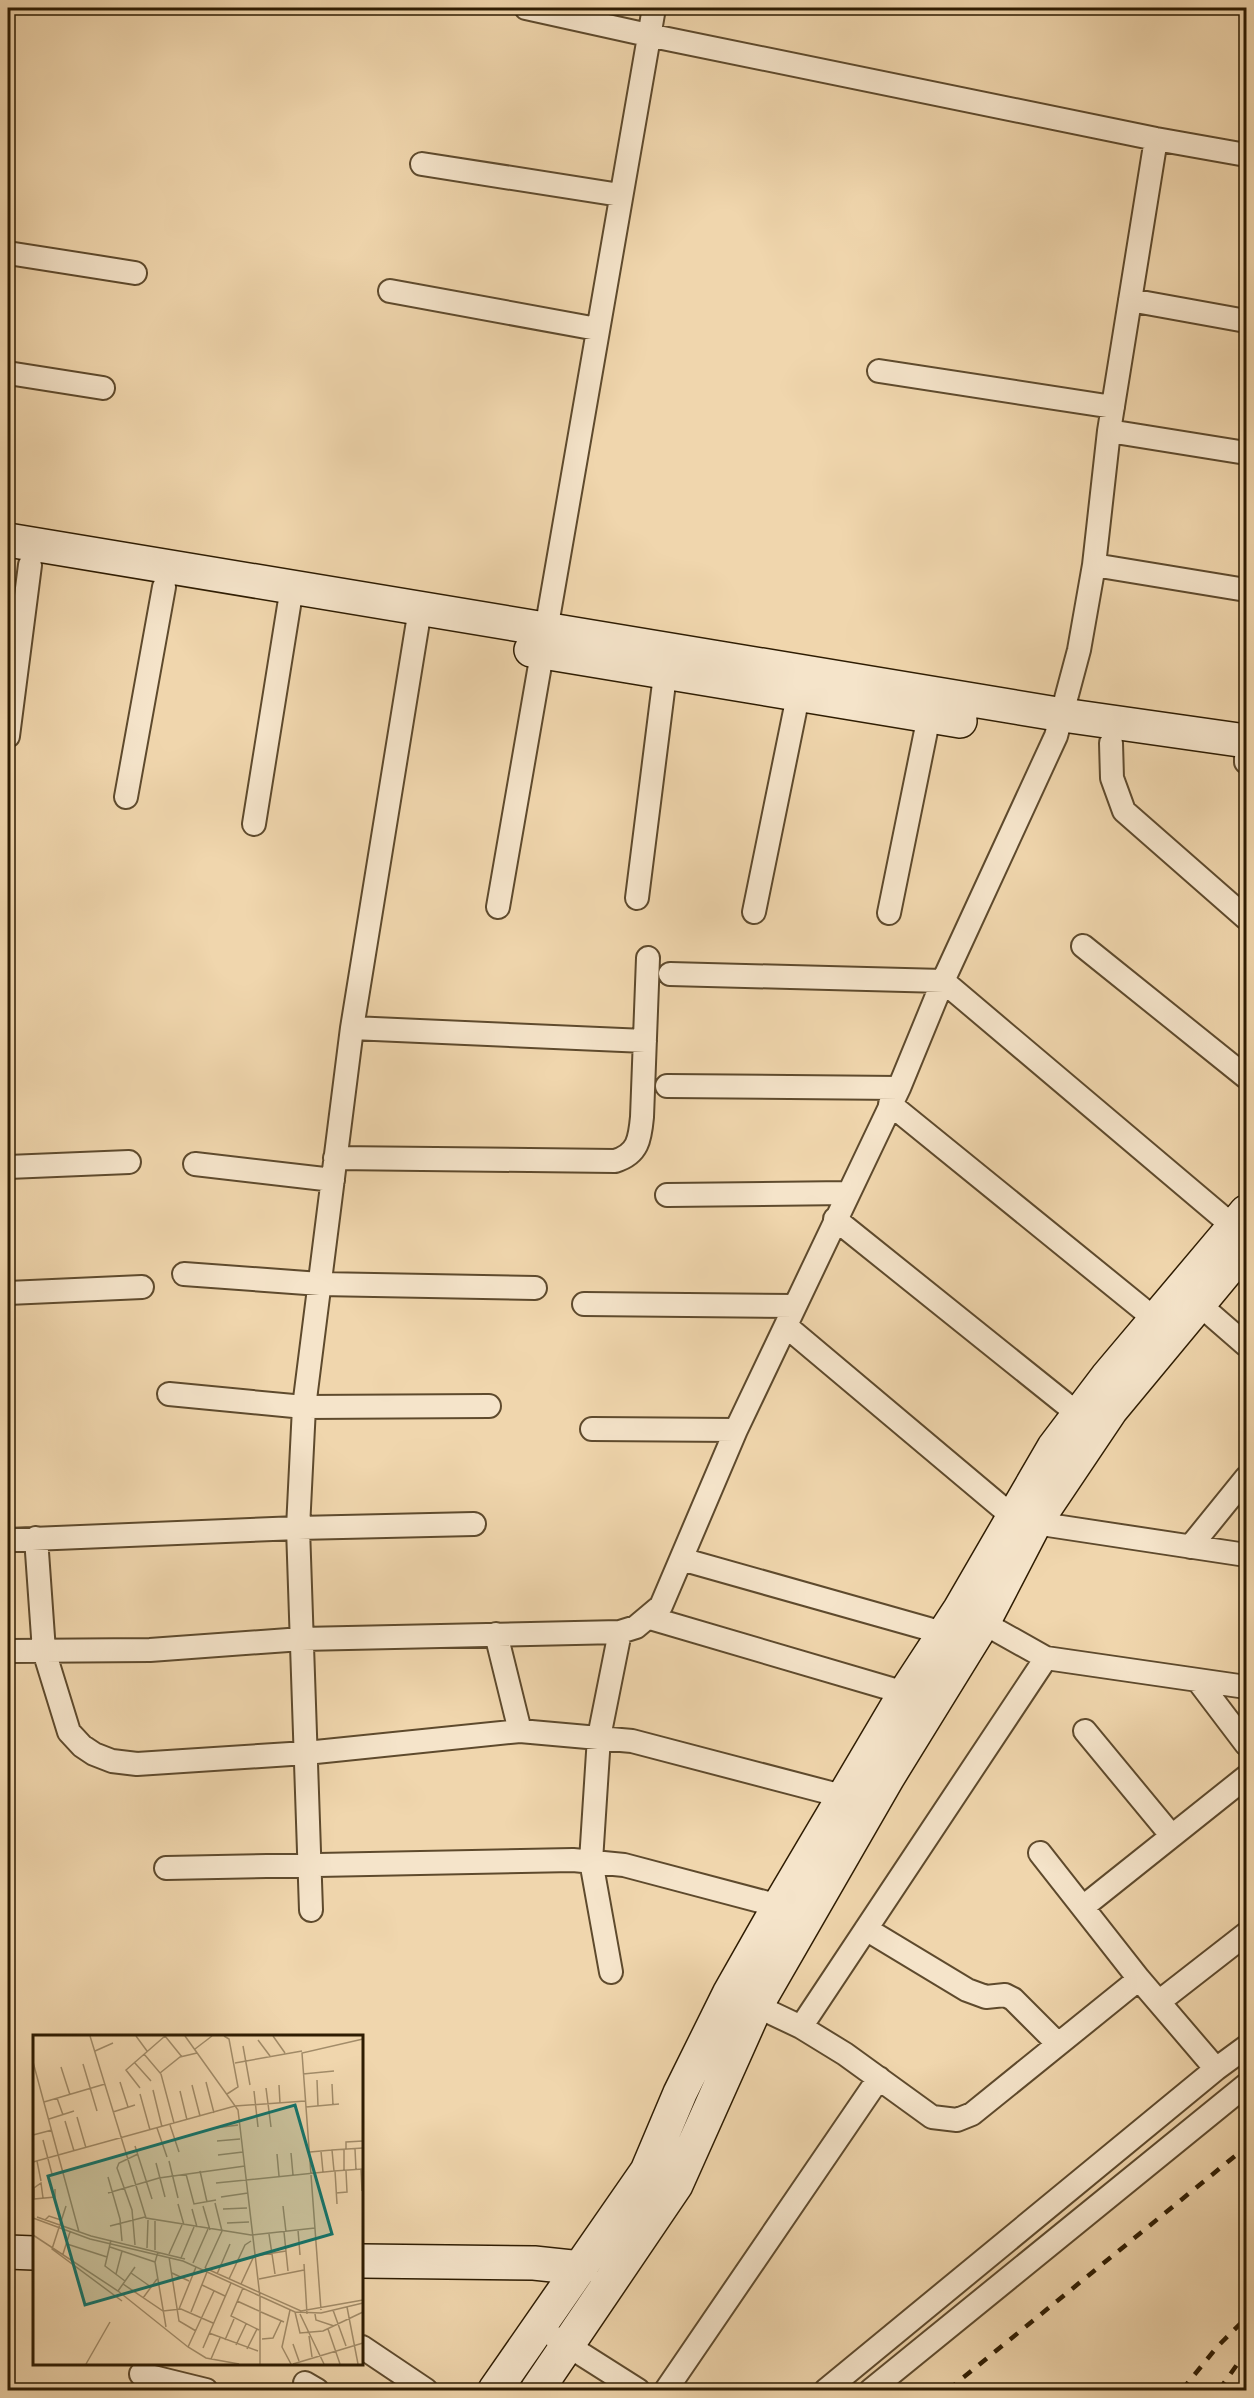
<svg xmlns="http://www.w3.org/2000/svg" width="1254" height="2398" font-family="'Libre Caslon Text',serif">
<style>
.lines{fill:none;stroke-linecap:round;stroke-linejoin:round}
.street-casing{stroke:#5e4a2d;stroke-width:26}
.secondary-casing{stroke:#2e1c02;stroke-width:36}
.street{stroke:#f5e4ca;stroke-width:22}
.secondary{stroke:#f5e4ca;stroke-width:33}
.rail{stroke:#2e1c02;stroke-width:4.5;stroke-dasharray:10 10;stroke-linecap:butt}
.inset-road{fill:none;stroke:#a28c69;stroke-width:1.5}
.view{fill:#0f766e;fill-opacity:0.15;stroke:#0f766e;stroke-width:3}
.inset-edge{fill:none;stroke:#2e1c02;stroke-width:3}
</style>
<rect width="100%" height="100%" fill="#f0d6ad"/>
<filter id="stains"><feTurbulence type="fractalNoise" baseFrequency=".00333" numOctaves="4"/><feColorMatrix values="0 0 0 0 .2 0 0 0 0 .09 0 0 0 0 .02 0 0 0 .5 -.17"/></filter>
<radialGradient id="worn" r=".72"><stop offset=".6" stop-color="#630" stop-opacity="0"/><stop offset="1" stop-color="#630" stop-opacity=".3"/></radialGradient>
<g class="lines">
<g class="street-casing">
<path id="street" d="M526 8 648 35 1156 139 1246 155
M422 164 620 195
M8 253 135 273
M390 291 597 329
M1130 300 1246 321
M879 371 1113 407
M8 373 103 388
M1109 431 1246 453
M1094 565 1246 590
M8 736 30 565
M1111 743 1112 778 1124 811 1246 918
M1246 758V762
M126 797 164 587
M254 824 292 587
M637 898 667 659
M498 907 654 8
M754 912 798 696
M889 913 929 716
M1083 946 1246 1077
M670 974 943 981 1234 1227
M352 1028 645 1041
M667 1086 899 1088
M890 1104 1156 1320
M335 1158 615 1161C638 1154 640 1139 642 1117L648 958
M195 1164 333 1180
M8 1167 129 1162
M667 1195 848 1193
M835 1219 1078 1414
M184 1274 320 1284 535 1288
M8 1293 142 1287
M584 1304 794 1306
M1200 1305 1246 1345
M786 1326 1012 1516
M169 1394 304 1407 489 1406
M592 1429 736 1430
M1035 1523 1246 1555
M36 1538 44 1651 69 1732 82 1746 94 1754 112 1761 137 1764 306 1753 520 1731 632 1741 842 1796
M8 1540 298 1528 474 1524
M1190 1547 1246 1478
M681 1559 943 1633
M971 1616 1046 1658 1246 1687
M650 1618 905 1693
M496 1634 520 1731
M8 1651 150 1650 302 1639 620 1632 636 1627 661 1606 736 1430 899 1088 943 981 1056 736 1079 650 1094 565 1109 431 1156 139
M1199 1682 1246 1744
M1085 1731 1171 1835
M1040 1853 1139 1979 1216 2069
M166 1868 573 1860 624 1865 779 1906
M1083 1907 1246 1777
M311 1910 298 1528 304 1407 352 1028 420 609
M866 1929 967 1990 986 1997 1005 1995 1013 1999 1058 2044
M611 1972 591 1861 599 1737 620 1632
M744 2000 801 2027 845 2054 932 2117 957 2120 972 2114 1139 1979
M1160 2001 1246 1934
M801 2027 1046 1658
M556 2338 638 2390
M362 2347 426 2390
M141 2374 206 2390
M305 2383 317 2390
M666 2390 879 2078
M826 2390 1216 2069 1246 2047
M871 2390 1246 2085"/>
</g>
<g class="secondary-casing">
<path id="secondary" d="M8 540 1063 715 1246 741
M531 650 960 721
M8 2252 34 2253
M362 2261 534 2263 581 2268
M495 2390 647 2171 680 2093 729 1994 779 1906 905 1693 960 1609 1054 1447 1107 1377 1246 1212
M537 2390 676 2185 756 2006 888 1777 983 1623 1035 1523 1111 1410 1237 1258"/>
</g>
<use href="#street" class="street"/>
<use href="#secondary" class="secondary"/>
<path class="rail" d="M948 2390 1246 2147
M1182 2390 1217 2347 1246 2318
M1219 2390 1246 2352"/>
</g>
<g transform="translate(33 2035)">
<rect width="330" height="330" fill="#f0d6ad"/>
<path class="inset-road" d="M57 1 113 183 218 200 282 193M103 1 114 16M132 1 149 22M152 1 205 75 227 262V329M191 1 196 4 205 52 194 59M240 1 252 18M225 5 237 21M210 11 217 50M162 14 179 1M62 16 80 8M111 19 128 39 141 88M0 27 46 197M101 27 118 46M202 28 269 16M50 29 64 76M28 32 37 60M127 38 147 22 164 18M270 39 301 36M284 45 285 71M87 47 95 72M173 47 181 78M299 49 300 70M159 50 167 81M246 50 247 68M107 53 93 35 132 1M233 53 238 92M120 55 129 92M147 56 154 85M221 56 225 92M107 59 117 95M24 63 30 80M11 67 72 49M273 72 306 69M80 77 102 70M44 82 53 113M16 84 41 76M32 86 41 116M137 90 146 117M124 93 134 122M182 93 205 90M0 100 19 95M10 105 19 139M184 106 207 104M102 111 119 164M330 113 299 115 301 136 330 134M313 114V107L330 106M322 114 323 135M311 115V136M288 116 290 137M277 117 299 115M258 118 260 140M244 119 246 141M185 120 210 117M4 126 8 146M136 126 145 163M0 127 202 71 272 66M123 128 132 162M328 134 329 156M167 136 174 167M302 136 304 169M153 139 161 169 183 165M75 142 87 184 89 206M183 148 301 136M75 158 126 143 212 131M303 158 314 157 313 136M188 162 215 158M1 164V153L8 148 10 163M1 164 22 162V154M145 169 151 190M33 171 19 214 89 266M170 171 177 195M250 171 253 197M159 174 164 192M190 174 214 173M4 182 58 201 152 224M0 183 57 204 150 226 262 277 288 278 330 268M12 185 16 181 28 185M122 186V215M194 188 216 187M77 191 112 182M265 195 267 220M251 197 255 236M236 199 242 239M0 200 85 256 155 312 173 323 206 329M78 205 72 231 92 246M34 209 74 222M102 210 99 175 84 133 86 128 105 119M77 212 122 227M114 213 115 185M125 217 122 227 133 292M30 219 37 197M136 219 149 190M136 222 146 286 163 296M148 223 161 192M160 228 175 194M271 229 274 279M172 233 268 276 330 265M172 233 189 196 182 168M98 238 118 252M139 238 156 246M83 239 89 216M184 239 197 209M196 244 212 210 218 206M226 244 271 235M90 249 130 276 148 274 180 288M208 249 221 221 253 216M169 250 192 261M210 253 198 281 226 295M85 256 102 232M110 263 124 244M204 266 226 276M314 272 325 329M146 274 163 232M257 275 249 312 258 329M288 275 269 18 330 4M300 275 313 311M158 277 174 237M228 277 251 287M262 277 267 298 290 296 330 277M267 279 291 329M282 279 283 285 301 291M295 294 307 329M176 298 225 316M276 301 279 322M229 304 240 303 248 286M192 305 201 284M260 309 266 326M203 310 213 289M155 312 181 256M170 313 198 248M214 314 224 294M178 324 187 303M53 329 77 287M260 329 330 308"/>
<path class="view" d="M262 70 299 199 52 270 15 141Z"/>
<rect width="330" height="330" class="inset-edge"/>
</g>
<rect width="1254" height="2398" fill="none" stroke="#f0d6ad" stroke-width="30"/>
<rect x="9" y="9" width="1236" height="2380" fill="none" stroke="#2e1c02" stroke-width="3"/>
<rect x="15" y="15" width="1224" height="2368" fill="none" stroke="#2e1c02" stroke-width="1.5"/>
<rect width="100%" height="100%" filter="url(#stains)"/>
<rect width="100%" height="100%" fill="url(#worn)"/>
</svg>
